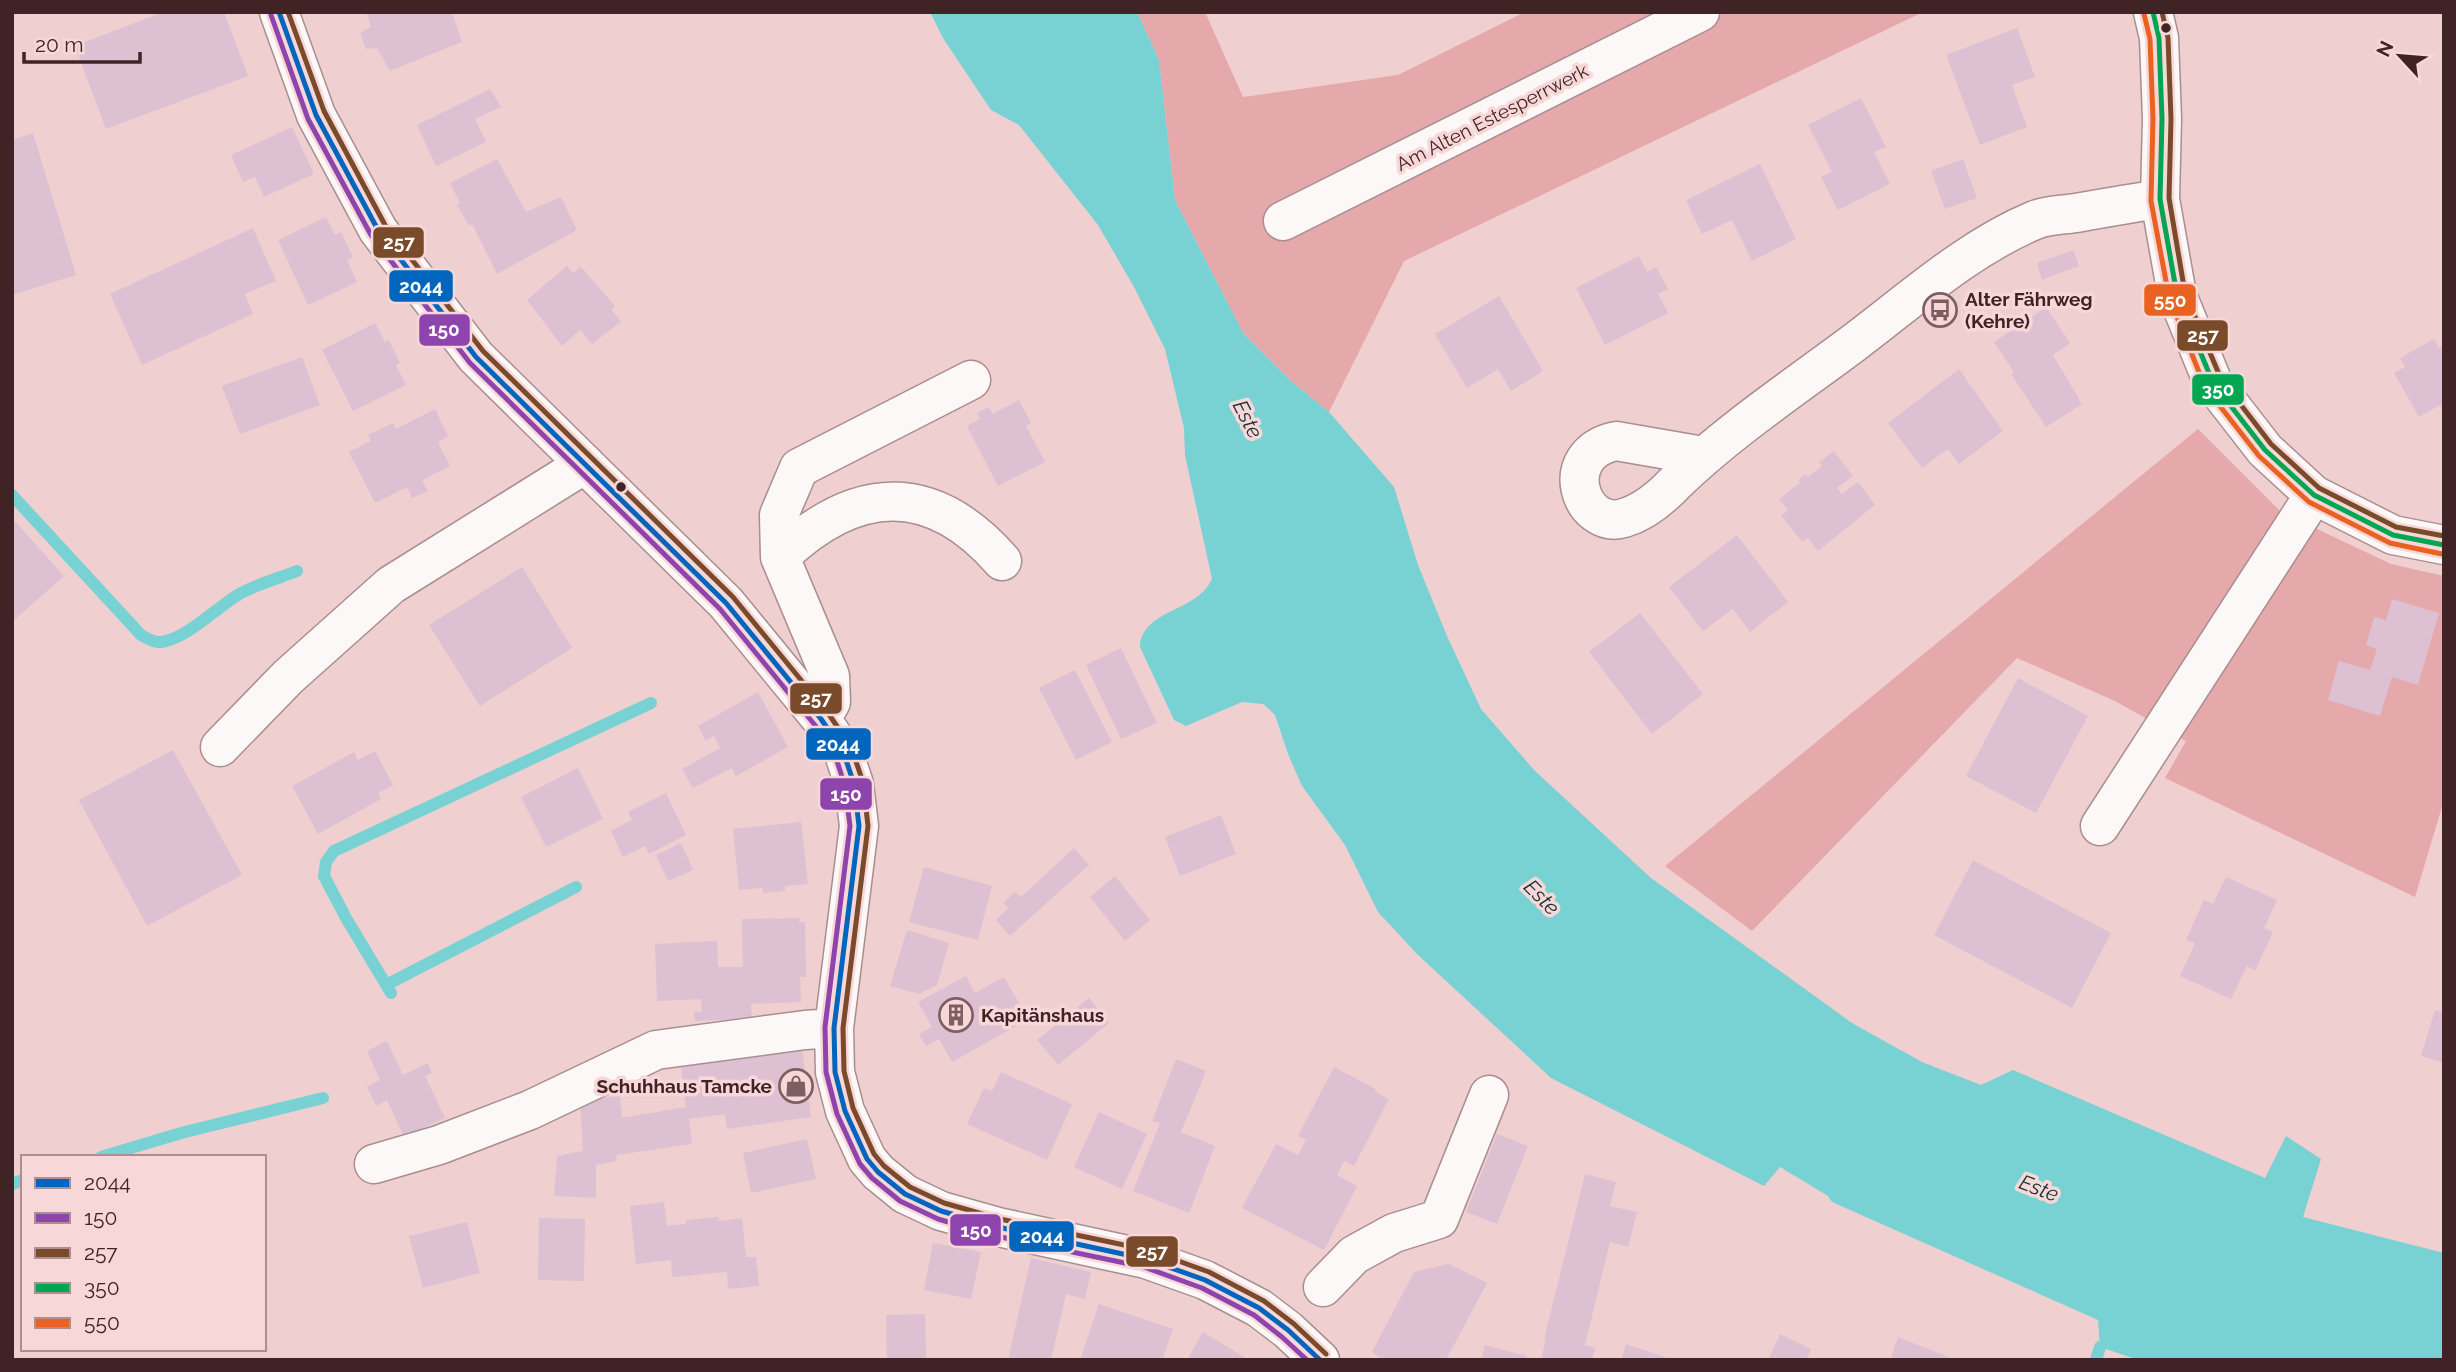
<svg xmlns="http://www.w3.org/2000/svg" width="2456" height="1372" font-family="Raleway,sans-serif">
<style>
.green{fill:#e5a8ab}
.water{fill:#78d2d4}
.lines{fill:none;stroke-linecap:round;stroke-linejoin:round}
.stream{stroke:#78d2d4;stroke-width:12}
.building{fill:#ddc1d3}
.minor-casing{stroke:#a98e90;stroke-width:41}
.minor{stroke:#fdf8f8;stroke-width:38}
.bus-1-casing{stroke:#f7d7d8;stroke-width:10}
.bus-2-casing{stroke:#f7d7d8;stroke-width:10}
.bus-3-casing{stroke:#f7d7d8;stroke-width:10}
.bus-4-casing{stroke:#f7d7d8;stroke-width:10}
.bus-5-casing{stroke:#f7d7d8;stroke-width:10}
.bus-1{stroke:#0065bd;stroke-width:5}
.bus-2{stroke:#8e44ad;stroke-width:5}
.bus-3{stroke:#7a4b2a;stroke-width:5}
.bus-4{stroke:#00a651;stroke-width:5}
.bus-5{stroke:#e96222;stroke-width:5}
.bus-dot{fill:#402325;stroke:#f7d7d8;stroke-width:2.5}
.labels{text-anchor:middle;dominant-baseline:central;stroke-width:7;stroke-linejoin:round;paint-order:stroke}
.street-label{font-size:19px;fill:#402325;stroke:#f7d7d8}
.poi-label{font-size:19px;font-weight:bold;fill:#402325;stroke:#f7d7d8;text-anchor:start}
.water-label{font-size:21px;font-style:italic;fill:#143132;stroke:#f7d7d8}
.line-badge{stroke:#f7d7d8;stroke-width:2.5}
.badge-label{font-size:19px;text-anchor:middle;font-weight:bold;fill:#fff}
</style>
<rect width="100%" height="100%" fill="#f0cfd0"/>
<path class="green" d="M1137 12H1205L1243 97 1398 75 1525 12H1923L1404 261 1329 412 1291 381 1243 333 1175 200 1159 60Z
M2198 429 2281 512 2391 564 2444 576V800L2415 897 2165 778 2186 741 2115 701 2017 658 1752 931 1665 866Z"/>
<path class="water" d="M930 12H1137L1159 60 1175 200 1243 333 1291 381 1329 412 1394 487 1418 565 1447 636 1481 709 1534 770 1651 878 1852 1023 1922 1062 1981 1085 2013 1070 2265 1178 2286 1136 2321 1159 2303 1217 2444 1253V1360H2138L2100 1347 2098 1320 1832 1202 1828 1196 1780 1167 1764 1186 1551 1078 1417 954 1378 912 1345 845 1302 786 1288 754 1275 715 1270 710 1263 704 1242 702 1186 726 1174 720 1140 647C1142 609 1196 613 1212 579L1185 455 1184 428 1165 349 1134 287 1098 225 1019 125 991 110 943 38Z"/>
<g class="lines">
<path class="stream" d="M12 495 141 635C147 638 154 643 161 642 187 639 218 606 241 593 258 584 279 578 297 571
M386 985 576 887
M391 993 346 918 324 876 326 862 334 851 651 703
M101 1157 181 1133 323 1098
M12 1184 23 1180
M2096 1360 2100 1347"/>
</g>
<path class="building" d="M163 12H224L248 76 106 129 75 46Z
M366 12H452L462 42 390 71 377 48 366 49 360 33 371 27Z
M2017 28 2035 77 2012 85 2027 127 1980 145 1946 55Z
M490 89 501 107 475 119 486 142 436 166 417 125Z
M1861 98 1886 147 1874 152 1890 184 1838 210 1821 177 1832 172 1808 125Z
M292 127 314 174 264 197 255 177 243 182 231 155Z
M33 133 76 275 12 295V140Z
M497 159 526 212 561 197 577 230 497 274 472 224 469 226 457 205 460 203 450 183Z
M1963 159 1977 198 1945 209 1931 171Z
M1760 164 1796 239 1752 261 1732 220 1702 234 1686 200Z
M326 217 335 235 341 232 353 257 347 260 357 282 308 305 278 240Z
M253 228 276 281 245 294 253 314 142 365 110 294Z
M2073 250 2079 266 2042 280 2037 263Z
M1639 256 1647 272 1656 267 1668 289 1658 294 1668 313 1605 345 1576 288Z
M567 266 573 273 581 267 615 306 611 309 621 322 592 344 580 330 562 346 527 300Z
M1499 296 1543 371 1511 391 1498 369 1467 388 1435 334Z
M2046 307 2070 343 2053 355 2082 404 2046 427 2011 374 2014 372 1994 342Z
M375 323 385 342 389 340 400 363 396 365 406 385 353 411 322 350Z
M2434 339 2439 348 2443 345 2444 347V411L2440 405 2419 417 2394 373 2405 367 2400 358Z
M302 357 320 405 240 434 222 386Z
M1959 369 2003 431 1959 464 1948 449 1922 468 1888 423Z
M1019 400 1031 423 1026 426 1045 462 998 486 967 426 980 419 977 413 989 407 992 414Z
M435 409 448 436 438 442 450 466 422 480 428 491 412 498 407 487 375 503 349 452 371 441 368 435 393 423 396 429Z
M1834 451 1853 476 1837 488 1842 494 1858 482 1875 505 1818 551 1808 538 1802 542 1781 515 1788 510 1779 499 1800 483 1798 480 1806 474 1808 477 1822 466 1819 462Z
M12 518 64 576 12 622Z
M1737 535 1788 602 1750 632 1733 609 1703 631 1669 587Z
M522 567 572 648 480 706 429 625Z
M2392 599 2439 613 2418 685 2392 677 2380 716 2328 700 2339 661 2370 670 2377 649 2366 645 2374 617 2386 620Z
M1640 613 1703 694 1652 734 1589 652Z
M1121 648 1157 723 1121 739 1086 665Z
M1075 670 1112 742 1076 760 1039 688Z
M2018 678 2088 716 2036 813 1966 776Z
M758 692 788 747 736 776 732 768 693 788 682 769 720 748 714 736 706 741 698 726Z
M173 750 242 875 147 926 79 800Z
M375 751 393 785 378 793 381 799 318 834 292 786 354 752 358 760Z
M578 768 603 819 546 847 521 797Z
M666 793 686 835 649 854 645 846 623 857 611 831 632 820 628 812Z
M1221 815 1236 854 1180 876 1165 837Z
M801 822 808 884 785 886V891L763 893V888L739 890 733 829Z
M681 843 693 870 668 881 656 855Z
M1074 848 1089 865 1010 936 996 920 1009 908 1003 903 1015 892 1021 897Z
M1973 860 2111 933 2072 1008 1934 935Z
M924 867 992 886 978 940 909 922Z
M1115 876 1150 920 1125 941 1090 897Z
M2226 877 2277 900 2264 928 2273 932 2255 971 2247 966 2231 999 2180 976 2195 943 2186 940 2204 900 2213 904Z
M799 918V922H805L806 977H800L801 1002 751 1004 752 1019 695 1021 694 1012H702L701 999 657 1001 655 944 717 941 718 967H743L742 919Z
M907 930 949 943 937 985 919 994 890 986Z
M966 976 975 993 1004 977 1028 1019 952 1062 939 1039 926 1046 919 1034 932 1027 918 1002Z
M1089 998 1109 1023 1058 1065 1037 1040Z
M2435 1010 2444 1013V1063L2421 1056Z
M387 1041 403 1075 428 1063 432 1073 425 1076 445 1118 404 1137 387 1100 376 1106 367 1087 380 1080 367 1051Z
M802 1049 811 1117 727 1129 725 1114 689 1119 692 1144 616 1155 617 1161 596 1165V1198L554 1196 557 1156 583 1151 580 1102 620 1095 622 1118 686 1107 681 1066Z
M1176 1059 1206 1071 1181 1132 1215 1146 1189 1213 1133 1191 1160 1123 1152 1121Z
M1334 1067 1376 1089 1374 1091 1389 1099 1354 1166 1344 1161 1337 1175 1357 1186 1324 1250 1242 1208 1276 1144 1298 1155 1306 1140 1298 1136Z
M1001 1072 1072 1104 1047 1160 967 1124 984 1088 992 1091Z
M1099 1112 1147 1134 1122 1189 1074 1167Z
M1497 1134 1528 1146 1497 1224 1466 1212Z
M807 1139 816 1179 751 1193 743 1153Z
M1585 1174 1616 1182 1610 1206 1637 1212 1628 1247 1610 1242 1585 1345 1595 1348 1592 1360H1541L1546 1339H1544Z
M664 1202 667 1226 686 1224V1220L718 1217 719 1221 742 1218 746 1257H756L759 1286 728 1289 727 1272 672 1277 671 1260 636 1264 630 1206Z
M539 1218 585 1219 584 1281 538 1280Z
M467 1222 480 1273 423 1288 409 1236Z
M933 1243 981 1252 971 1299 924 1290Z
M1031 1258 1091 1272 1085 1299 1066 1294 1051 1360H1008Z
M1449 1264 1487 1283 1446 1360H1383L1372 1352 1414 1272Z
M1099 1304 1173 1329 1162 1360H1080Z
M925 1314 926 1360H887L886 1315Z
M1203 1332 1249 1360H1187Z
M1780 1334 1811 1349 1806 1360H1768Z
M1898 1337 1956 1360H1890Z
M1626 1344 1671 1359V1360H1621Z
M1485 1345 1527 1356 1526 1360H1481Z"/>
<g class="lines">
<g class="minor-casing">
<path id="minor" d="M279 12 316 115 378 230 476 357 726 603 821 719 843 751 854 784 859 826 834 1028 835 1072 845 1111 867 1159 878 1172 905 1194 941 1211 998 1227 1146 1259 1205 1280 1259 1308 1288 1330 1320 1360
M2153 12 2159 38 2162 119 2160 199 2177 295 2213 383 2265 450 2314 495 2393 535 2444 545
M1283 221 1700 12
M1703 456 1616 441C1554 454 1581 531 1624 518 1644 512 1662 497 1676 482 1730 430 1795 387 1855 342 1912 299 1968 248 2035 220 2047 215 2063 215 2076 213 2104 208 2132 203 2160 199
M780 557C855 485 931 480 1002 561
M821 719 831 702 830 676 780 557 779 515 799 468 971 380
M220 747 288 677 391 585 585 464
M2100 826 2314 495
M374 1164 439 1145 530 1110 656 1050 805 1030 834 1028
M1323 1287 1354 1255 1394 1233 1439 1219 1489 1095"/>
</g>
<use href="#minor" class="minor"/>
<g class="bus-1-casing">
<path id="bus-1" d="M279 12 316 115 378 230 476 357 726 603 821 719 843 751 854 784 859 826 834 1028 835 1072 845 1111 867 1159 878 1172 905 1194 941 1211 998 1227 1146 1259 1205 1280 1259 1308 1288 1330 1320 1360"/>
</g>
<g class="bus-2-casing">
<path id="bus-2" d="M271 15 308 119 371 235 470 363 720 609 814 724 835 755 845 786 850 826 825 1027 826 1072 837 1114 860 1164 872 1178 900 1201 938 1219 996 1236 1144 1267 1202 1288 1254 1315 1282 1337 1307 1360"/>
</g>
<g class="bus-3-casing">
<path id="bus-3" d="M288 12 324 111 385 225 483 351 733 597 828 713 851 747 863 782 868 826 843 1028 844 1071 853 1108 874 1154 884 1166 910 1187 944 1203 1000 1219 1148 1250 1209 1272 1264 1301 1294 1324 1326 1354
M2162 12 2168 38 2171 119 2169 198 2185 293 2221 379 2271 444 2319 488 2396 527 2444 536"/>
</g>
<g class="bus-4-casing">
<path id="bus-4" d="M2153 12 2159 38 2162 119 2160 199 2177 295 2213 383 2265 450 2314 495 2393 535 2444 545"/>
</g>
<g class="bus-5-casing">
<path id="bus-5" d="M2144 14 2150 39 2153 119 2151 201 2169 297 2205 387 2259 456 2309 502 2390 543 2442 554"/>
</g>
<use href="#bus-1" class="bus-1"/>
<use href="#bus-2" class="bus-2"/>
<use href="#bus-3" class="bus-3"/>
<use href="#bus-4" class="bus-4"/>
<use href="#bus-5" class="bus-5"/>
</g>
<defs>
<g id="bus-ring" transform="scale(1.75)"><circle r="9.5" fill="#f7d7d8" stroke="#7e5f61" stroke-width="1.5"/><path d="M-5-6H5V4H4V6H2V4H-2V6H-4V4H-5ZM-3.5-4V0h7V-4ZM-3.5 1.2v1.5H-2V1.2ZM2 1.2v1.5H3.5V1.2Z" fill="#7e5f61"/></g>
<g id="building-ring" transform="scale(1.75)"><circle r="9.5" fill="#f7d7d8" stroke="#7e5f61" stroke-width="1.5"/><path d="M-4-6H4V6H1V3H-1V6H-4ZM-2.5-4.3h1.7v1.8h-1.7ZM.8-4.3h1.7v1.8H.8ZM-2.5-1h1.7V.8h-1.7ZM.8-1h1.7V.8H.8Z" fill="#7e5f61"/></g>
<g id="shop-ring" transform="scale(1.75)"><circle r="9.5" fill="#f7d7d8" stroke="#7e5f61" stroke-width="1.5"/><path d="M-5-2.5h2.3a2.7 3.5 0 0 1 5.4 0H5L5.5 6h-11ZM-1.5-2.5h3a1.5 2.3 0 0 0-3 0Z" fill="#7e5f61"/></g>
</defs>
<g fill-rule="evenodd">
<use href="#bus-ring" x="1940" y="310"/>
<use href="#building-ring" x="956" y="1015"/>
<use href="#shop-ring" x="796" y="1086"/>
</g>
<g class="bus-dot">
<circle cx="2166" cy="28" r="6"/>
<circle cx="621" cy="487" r="6"/>
</g>
<g class="labels">
<g class="street-label">
<text transform="translate(1492 117) rotate(-27)">Am Alten Estesperrwerk</text>
</g>
<g class="poi-label">
<text x="1965" y="299">Alter Fährweg<tspan x="1965" dy="22">(Kehre)</tspan></text>
<text x="981" y="1015">Kapitänshaus</text>
<text x="772" y="1086" text-anchor="end">Schuhhaus Tamcke</text>
</g>
<g class="water-label">
<text transform="translate(1248 419) rotate(63)">Este</text>
<text transform="translate(1542 897) rotate(45)">Este</text>
<text transform="translate(2039 1188) rotate(21)">Este</text>
</g>
</g>
<g class="line-badge">
<rect x="372" y="226" width="53" height="33" rx="7" fill="#7a4b2a"/>
<rect x="388" y="269" width="66" height="34" rx="7" fill="#0065bd"/>
<rect x="2143" y="283" width="54" height="34" rx="7" fill="#e96222"/>
<rect x="418" y="313" width="53" height="34" rx="7" fill="#8e44ad"/>
<rect x="2176" y="319" width="53" height="33" rx="7" fill="#7a4b2a"/>
<rect x="2191" y="373" width="54" height="33" rx="7" fill="#00a651"/>
<rect x="789" y="682" width="54" height="33" rx="7" fill="#7a4b2a"/>
<rect x="805" y="727" width="67" height="34" rx="7" fill="#0065bd"/>
<rect x="819" y="777" width="54" height="34" rx="7" fill="#8e44ad"/>
<rect x="949" y="1213" width="53" height="34" rx="7" fill="#8e44ad"/>
<rect x="1008" y="1220" width="67" height="33" rx="7" fill="#0065bd"/>
<rect x="1125" y="1235" width="54" height="33" rx="7" fill="#7a4b2a"/>
</g>
<g class="badge-label">
<text x="399" y="249">257</text>
<text x="421" y="293">2044</text>
<text x="2170" y="307">550</text>
<text x="444" y="336">150</text>
<text x="2203" y="342">257</text>
<text x="2218" y="396">350</text>
<text x="816" y="705">257</text>
<text x="838" y="751">2044</text>
<text x="846" y="801">150</text>
<text x="976" y="1237">150</text>
<text x="1042" y="1243">2044</text>
<text x="1152" y="1258">257</text>
</g>
<rect width="2456" height="1372" fill="none" stroke="#402325" stroke-width="28"/>
<rect x="21" y="1155" width="245" height="196" fill="#f7d7d8" stroke="#ae8f90" stroke-width="2"/>
<rect x="35" y="1178" width="35" height="10" fill="#0065bd" stroke="#ae8f90" stroke-width="2"/>
<text x="84" y="1190" font-size="21" fill="#402325">2044</text>
<rect x="35" y="1213" width="35" height="10" fill="#8e44ad" stroke="#ae8f90" stroke-width="2"/>
<text x="84" y="1225" font-size="21" fill="#402325">150</text>
<rect x="35" y="1248" width="35" height="10" fill="#7a4b2a" stroke="#ae8f90" stroke-width="2"/>
<text x="84" y="1260" font-size="21" fill="#402325">257</text>
<rect x="35" y="1283" width="35" height="10" fill="#00a651" stroke="#ae8f90" stroke-width="2"/>
<text x="84" y="1295" font-size="21" fill="#402325">350</text>
<rect x="35" y="1318" width="35" height="10" fill="#e96222" stroke="#ae8f90" stroke-width="2"/>
<text x="84" y="1330" font-size="21" fill="#402325">550</text>
<g transform="translate(2400 56) rotate(296)" stroke="#f7d7d8" stroke-width="5" paint-order="stroke">
<path d="M0-5L12 26L0 18L-12 26Z" fill="#402325"/>
<text y="-10" font-size="19" font-weight="bold" text-anchor="middle" fill="#402325">N</text>
</g>
<path d="M24 52v10h116v-10" fill="none" stroke="#402325" stroke-width="3.5"/>
<text x="35" y="52" font-size="21" fill="#402325" stroke="#f7d7d8" stroke-width="5" paint-order="stroke">20 m</text>
</svg>
